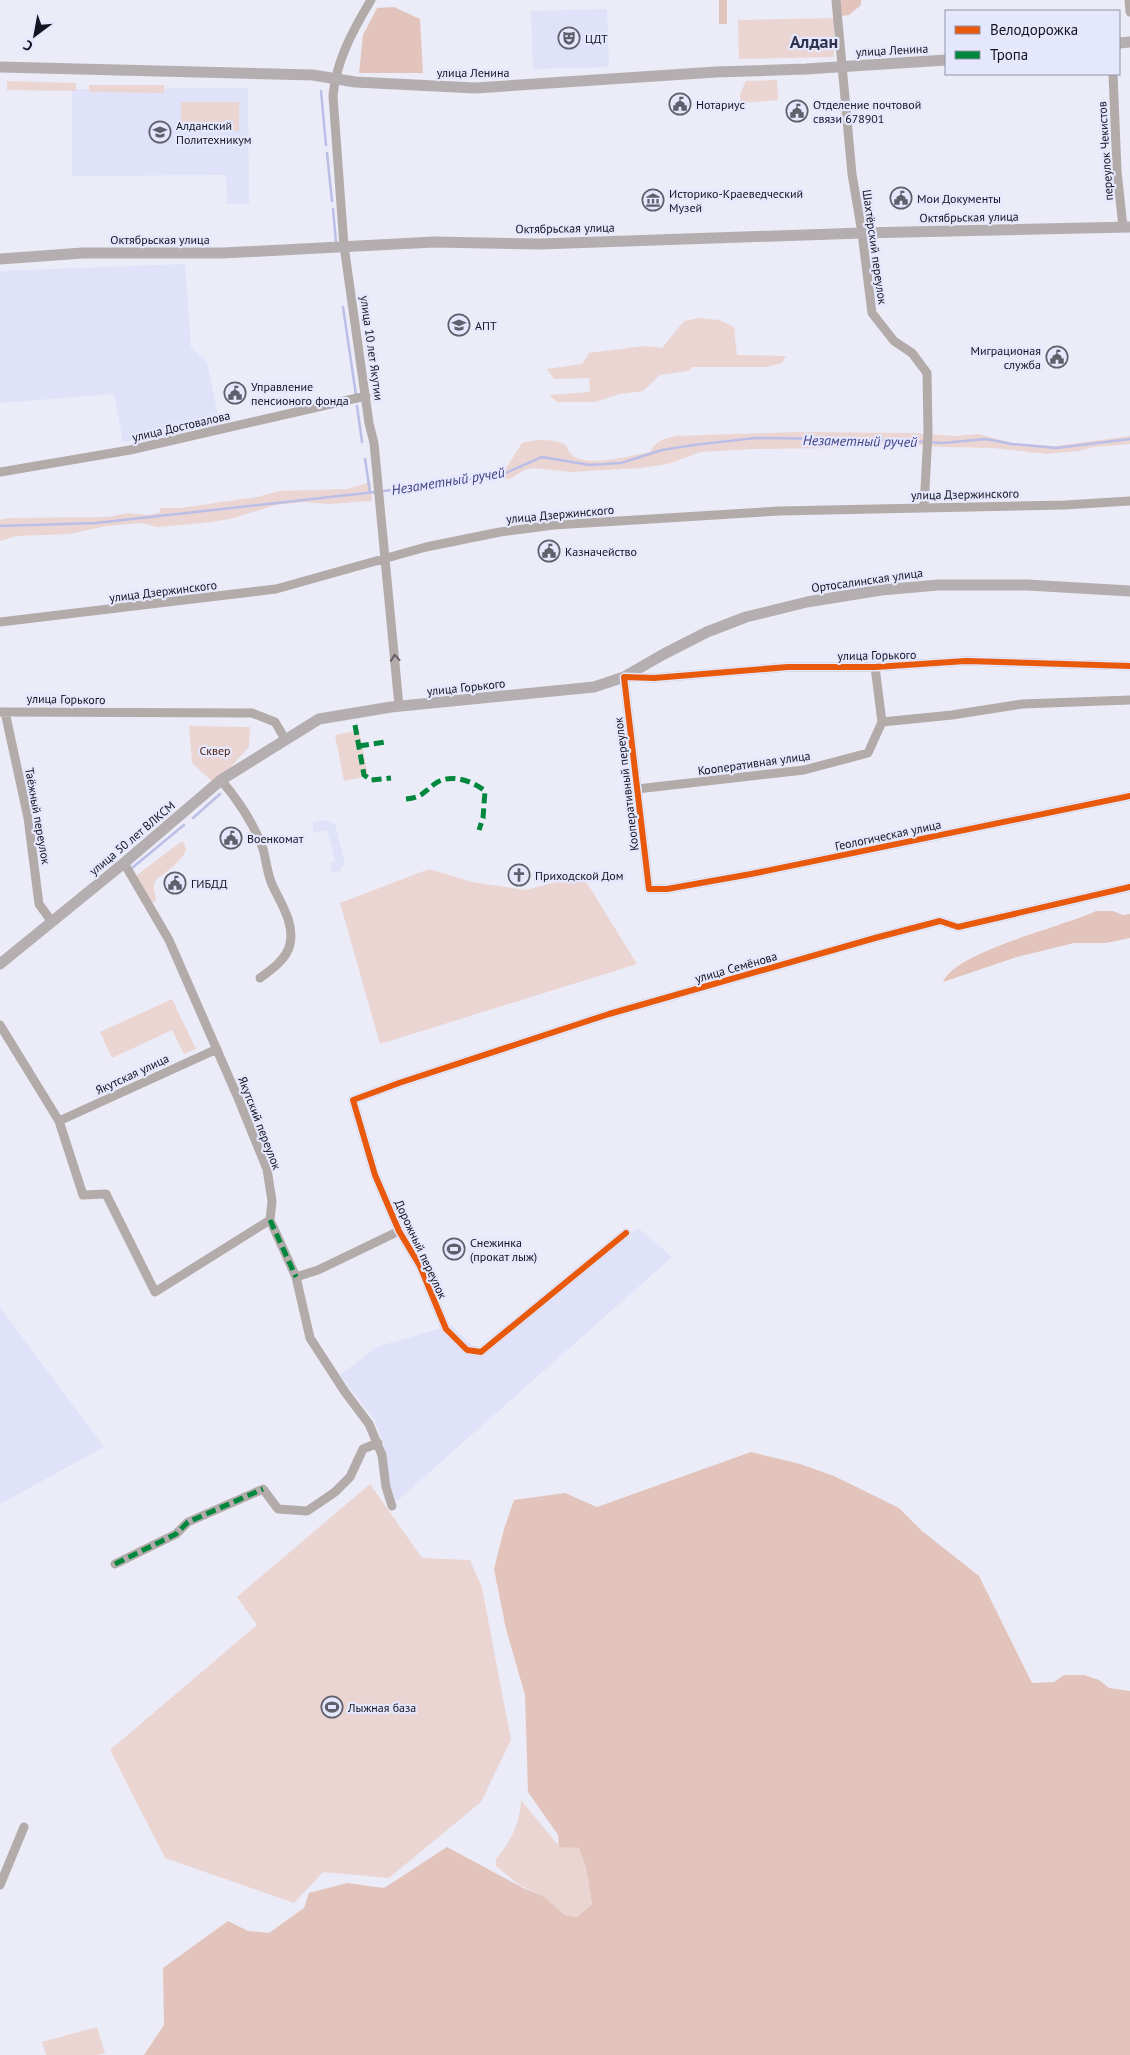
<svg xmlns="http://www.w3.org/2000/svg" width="1130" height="2055" font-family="'PT Sans',sans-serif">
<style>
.built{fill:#dfe2f9}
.green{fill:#ebd5d2}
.forest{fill:#e3c4bc}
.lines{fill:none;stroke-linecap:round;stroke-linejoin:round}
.stream{stroke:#bbbee7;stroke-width:2.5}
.minor{stroke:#b3abaa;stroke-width:9}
.major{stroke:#b5aeb0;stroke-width:11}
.quiet{stroke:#00873e;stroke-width:5;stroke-dasharray:10 5;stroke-linecap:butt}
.cycleway-casing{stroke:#e5e7fd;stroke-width:9}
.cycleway{stroke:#e8590c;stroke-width:6}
.oneway{stroke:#646066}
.labels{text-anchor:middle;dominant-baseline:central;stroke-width:4.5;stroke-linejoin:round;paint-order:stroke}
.poi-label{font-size:12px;fill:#141521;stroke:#e5e7fd;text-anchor:start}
.street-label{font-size:12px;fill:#141521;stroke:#e5e7fd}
.park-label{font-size:12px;fill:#511d04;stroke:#e5e7fd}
.water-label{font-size:14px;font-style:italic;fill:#424183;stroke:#e5e7fd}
.district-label{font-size:18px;font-weight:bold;fill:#30324e;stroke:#e5e7fd}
</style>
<rect width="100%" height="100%" fill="#ebecf7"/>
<path class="built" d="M607 9 609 67 533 69 531 11Z
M248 88 249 204H227L226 175 72 176V89Z
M185 264 191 347 207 362 220 425 123 442 114 394 0 403V271Z
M324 820 335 824 345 864 341 867 340 871 332 873 330 863 335 861 327 830 314 833 312 823Z
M638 1228 672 1257 397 1501 390 1489 385 1447 374 1419 340 1375 377 1347 451 1325 482 1355Z
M0 1307 104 1447 0 1504Z"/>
<path class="green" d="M834 18V57L739 59 738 20Z
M777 80 778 100 741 103 740 94 746 81Z
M7 81 76 83V91L7 90Z
M89 85H164V93L89 92Z
M181 102H239V131H181Z
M699 318 719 320 734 327 737 355 786 356 782 363 766 367H693L688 371 660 375 643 391 620 394 595 402H557L549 395 590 392 589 378 554 379 547 369 582 364 589 353 645 346 662 348 684 321Z
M796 432 913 433 955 436 978 434 1012 443 1055 446 1130 436V444L1094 447 1078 451 1046 454 993 448 940 447 901 443 836 448 752 449 701 452 668 464 641 468 571 472 533 468 524 470 510 479H499L522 443C538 439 550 439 565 444 567 447 569 452 571 454 586 469 631 455 650 452 656 440 664 439 676 436Z
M371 482 372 501 329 504 304 502 276 505 230 519 203 523 157 527 142 523 131 524 106 526 70 534 16 536 0 541V520L8 518 108 517 127 513 147 515 159 513 161 508H180L257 497 279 491 347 489Z
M189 726 250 727 249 747 215 784 192 763Z
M359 730 368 776 344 781 335 735Z
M184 842 186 850C180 866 155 877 154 884 153 889 156 895 156 900L150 905 136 876 179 843Z
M429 869 472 882 526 890 582 875 637 964 380 1044 340 903Z
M172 999 196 1049 184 1054 172 1030 112 1058 100 1032Z
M370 1484 422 1558 470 1560 482 1588 511 1740 481 1802 389 1878 323 1872 294 1903 165 1858 110 1750 257 1625 237 1597Z
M521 1800 559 1846 579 1848 586 1868 592 1904 577 1917 565 1915 543 1896 519 1885 496 1866V1859C511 1842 520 1823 521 1800Z
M97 2027 105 2053 96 2055H46L42 2042Z"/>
<path class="forest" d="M719 0H727V24H719Z
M840 0H861V5L849 15 840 16Z
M394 7 420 19 423 73H359L363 35 377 8Z
M1096 911H1113L1123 915 1130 914V938L1106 943H1074L1017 957 943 982C956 951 1063 927 1096 911Z
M751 1452 800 1464 834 1476 899 1508 922 1531 979 1576 1032 1683 1054 1682 1064 1675H1084L1099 1680 1109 1688 1130 1691V2055H144L164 2025 163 1968 228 1921 248 1931 269 1933 304 1908 309 1893 347 1883 384 1888 447 1847 523 1888 543 1896 565 1915 577 1917 592 1904 586 1868 579 1848 559 1847 558 1835 528 1792 525 1695 506 1629 494 1569 504 1529 514 1500 565 1493 597 1507Z"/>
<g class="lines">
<path class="stream" d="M321 91 326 145
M327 153 332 201
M333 209 336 243
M343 307 356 395
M357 406 362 442
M365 459 370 492
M0 526 96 523 384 491 501 475 542 457 590 465 621 463 662 450 694 445 755 438 893 440 942 443 986 439 1012 444 1056 448 1130 439
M193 818 220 794
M132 868 184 825"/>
<path class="minor" d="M371 0C353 30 336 61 333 96L344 246 369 423 374 443 399 706
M836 0 852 174 862 233 872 313 894 341 912 353 927 373 928 433 924 507
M1129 0 1130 12
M1113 74 1117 171 1123 227
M0 472 130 450 366 396
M0 622 276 589 426 547 500 532 554 525 779 511 1065 505 1130 501
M1130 666 966 661 875 667H788L654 678 624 677 649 889H667L751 874 1130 796
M0 712 252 713 275 722 285 739
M5 712 28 818 39 904 52 922
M882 722 952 715 1022 704 1130 700
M221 780C238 800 254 824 263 849 266 860 267 871 271 882 279 901 295 922 290 944 287 959 271 970 260 978
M637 789 804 770 868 753 882 722 875 667
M124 863 169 940 238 1098 267 1169 272 1201 270 1220 296 1277 310 1338 345 1392 369 1424 382 1455 386 1487 392 1506
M0 1025 59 1121 83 1195 106 1194 155 1292 270 1220
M59 1121 217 1049
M626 1233 481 1352 467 1350 446 1329 420 1266 399 1231 375 1175 353 1100 399 1083 609 1014 875 938 940 921 958 927 1130 887
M296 1277 318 1270 399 1231
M115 1564 176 1534 188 1522 263 1489 278 1509 307 1511 319 1503 335 1492 350 1477 363 1449 378 1443
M0 1885 24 1827"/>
<path class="major" d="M1119 43 1130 42
M0 67 313 75 355 82 475 88 716 72 806 69 946 60
M0 259 83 253H223L434 242 540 244 862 233 1130 227
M0 964 124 863 221 780 319 719 391 707 594 687 624 677 662 655 707 632 746 617 807 602 881 590 938 585H1027L1130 591"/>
<path class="quiet" d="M355 725 364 775 371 780 391 778
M359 746 385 742
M406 799C424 797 423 792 436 783 451 773 473 781 485 791L483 818 479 830
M270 1220 296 1277
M115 1564 176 1534 188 1522 263 1489"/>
<g class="cycleway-casing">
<path id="cycleway" d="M1130 666 966 661 875 667H788L654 678 624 677 649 889H667L751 874 1130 796
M626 1233 481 1352 467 1350 446 1329 420 1266 399 1231 375 1175 353 1100 399 1083 609 1014 875 938 940 921 958 927 1130 887"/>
</g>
<use href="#cycleway" class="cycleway"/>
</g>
<defs><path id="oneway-chevron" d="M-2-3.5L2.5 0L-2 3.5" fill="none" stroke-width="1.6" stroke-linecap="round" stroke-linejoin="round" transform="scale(1.25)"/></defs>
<use class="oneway" href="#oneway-chevron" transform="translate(395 658) rotate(-95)"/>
<defs>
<g id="theatre-ring" transform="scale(1.125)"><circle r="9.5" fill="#e5e7fd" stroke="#5f606c" stroke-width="1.5"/><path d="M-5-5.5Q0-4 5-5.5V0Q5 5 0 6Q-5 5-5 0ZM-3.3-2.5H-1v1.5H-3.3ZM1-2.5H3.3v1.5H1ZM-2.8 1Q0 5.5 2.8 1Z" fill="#5f606c"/></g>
<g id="civic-ring" transform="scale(1.125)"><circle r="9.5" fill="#e5e7fd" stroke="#5f606c" stroke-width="1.5"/><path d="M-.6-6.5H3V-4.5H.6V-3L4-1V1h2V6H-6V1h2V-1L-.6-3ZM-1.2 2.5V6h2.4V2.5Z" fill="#5f606c"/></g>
<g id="university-ring" transform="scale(1.125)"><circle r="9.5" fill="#e5e7fd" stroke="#5f606c" stroke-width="1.5"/><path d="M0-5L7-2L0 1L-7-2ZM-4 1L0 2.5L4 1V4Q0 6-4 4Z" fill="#5f606c"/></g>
<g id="museum-ring" transform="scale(1.125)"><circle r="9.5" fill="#e5e7fd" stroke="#5f606c" stroke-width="1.5"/><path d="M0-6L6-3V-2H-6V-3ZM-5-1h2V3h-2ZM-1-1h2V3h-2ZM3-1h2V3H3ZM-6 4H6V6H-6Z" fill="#5f606c"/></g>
<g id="church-ring" transform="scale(1.125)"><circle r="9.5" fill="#e5e7fd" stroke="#5f606c" stroke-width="1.5"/><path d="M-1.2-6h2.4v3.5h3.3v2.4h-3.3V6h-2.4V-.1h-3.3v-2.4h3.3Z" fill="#5f606c"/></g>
<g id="stadium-ring" transform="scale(1.125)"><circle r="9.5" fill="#e5e7fd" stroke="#5f606c" stroke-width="1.5"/><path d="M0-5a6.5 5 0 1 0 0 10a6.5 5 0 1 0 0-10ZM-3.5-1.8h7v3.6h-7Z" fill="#5f606c"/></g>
</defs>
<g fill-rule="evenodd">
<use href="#theatre-ring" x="569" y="38"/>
<use href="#civic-ring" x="680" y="104"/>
<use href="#civic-ring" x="797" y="111"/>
<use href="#university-ring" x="160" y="132"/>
<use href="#civic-ring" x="901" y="198"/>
<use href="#museum-ring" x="653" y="200"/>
<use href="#university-ring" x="459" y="325"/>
<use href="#civic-ring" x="1057" y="357"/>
<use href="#civic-ring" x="235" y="393"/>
<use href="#civic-ring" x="549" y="551"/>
<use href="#civic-ring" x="231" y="838"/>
<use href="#church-ring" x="519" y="875"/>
<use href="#civic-ring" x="175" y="883"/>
<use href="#stadium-ring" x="454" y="1249"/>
<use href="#stadium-ring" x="332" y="1707"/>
</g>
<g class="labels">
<g class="poi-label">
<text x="585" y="38">ЦДТ</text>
<text x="696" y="104">Нотариус</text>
<text x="813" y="104">Отделение почтовой<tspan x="813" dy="14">связи 678901</tspan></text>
<text x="176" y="125">Алданский<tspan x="176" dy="14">Политехникум</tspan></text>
<text x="669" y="193">Историко-Краеведческий<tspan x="669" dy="14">Музей</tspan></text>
<text x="917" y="198">Мои Документы</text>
<text x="475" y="325">АПТ</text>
<text x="1041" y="350" text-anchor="end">Миграционая<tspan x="1041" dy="14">служба</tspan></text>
<text x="251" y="386">Управление<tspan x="251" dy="14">пенсионого фонда</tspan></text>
<text x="565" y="551">Казначейство</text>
<text x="247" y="838">Военкомат</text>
<text x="535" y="875">Приходской Дом</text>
<text x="191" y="883">ГИБДД</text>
<text x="470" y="1242">Снежинка<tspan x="470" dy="14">(прокат лыж)</tspan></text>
<text x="348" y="1707">Лыжная база</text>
</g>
<g class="street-label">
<text transform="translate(892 50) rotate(-3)">улица Ленина</text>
<text x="473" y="72">улица Ленина</text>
<text transform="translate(1105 151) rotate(-94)">переулок Чекистов</text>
<text transform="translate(969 217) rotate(-1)">Октябрьская улица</text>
<text transform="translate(565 228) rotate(-1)">Октябрьская улица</text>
<text x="160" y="239">Октябрьская улица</text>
<text transform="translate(875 247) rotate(82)">Шахтёрский переулок</text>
<text transform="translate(372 348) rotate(82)">улица 10 лет Якутии</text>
<text transform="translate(181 426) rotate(-13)">улица Достовалова</text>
<text transform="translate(965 494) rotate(-1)">улица Дзержинского</text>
<text transform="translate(560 514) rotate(-5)">улица Дзержинского</text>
<text transform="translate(867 580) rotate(-8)">Ортосалинская улица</text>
<text transform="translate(163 591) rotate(-7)">улица Дзержинского</text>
<text transform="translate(877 655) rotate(-1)">улица Горького</text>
<text transform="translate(466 687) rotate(-6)">улица Горького</text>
<text transform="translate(66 699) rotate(1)">улица Горького</text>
<text transform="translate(754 763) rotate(-8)">Кооперативная улица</text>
<text transform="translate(626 784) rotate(-97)">Кооперативный переулок</text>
<text transform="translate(38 816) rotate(80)">Таёжный переулок</text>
<text transform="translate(888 835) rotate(-12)">Геологическая улица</text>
<text transform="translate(132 838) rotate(-40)">улица 50 лет ВЛКСМ</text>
<text transform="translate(736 967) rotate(-16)">улица Семёнова</text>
<text transform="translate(132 1074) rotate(-25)">Якутская улица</text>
<text transform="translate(260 1123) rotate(69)">Якутский переулок</text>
<text transform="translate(421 1249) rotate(65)">Дорожный переулок</text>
</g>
<g class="park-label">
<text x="215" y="750">Сквер</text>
</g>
<g class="water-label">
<text transform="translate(860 441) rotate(1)">Незаметный ручей</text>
<text transform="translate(448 481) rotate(-9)">Незаметный ручей</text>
</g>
<g class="district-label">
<text x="814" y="41">Алдан</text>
</g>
</g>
<rect x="945" y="10" width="175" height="65" fill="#e5e7fd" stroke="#9193a5"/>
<rect x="955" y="26" width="25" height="8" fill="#e8590c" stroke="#9193a5"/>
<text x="990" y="35" font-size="15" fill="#141521">Велодорожка</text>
<rect x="955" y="51" width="25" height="8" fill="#00873e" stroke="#9193a5"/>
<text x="990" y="60" font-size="15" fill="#141521">Тропа</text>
<g transform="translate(35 35) rotate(212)" stroke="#e5e7fd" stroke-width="4" paint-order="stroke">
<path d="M0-4L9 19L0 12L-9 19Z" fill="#141521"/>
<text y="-8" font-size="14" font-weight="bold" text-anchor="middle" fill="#141521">С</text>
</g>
</svg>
